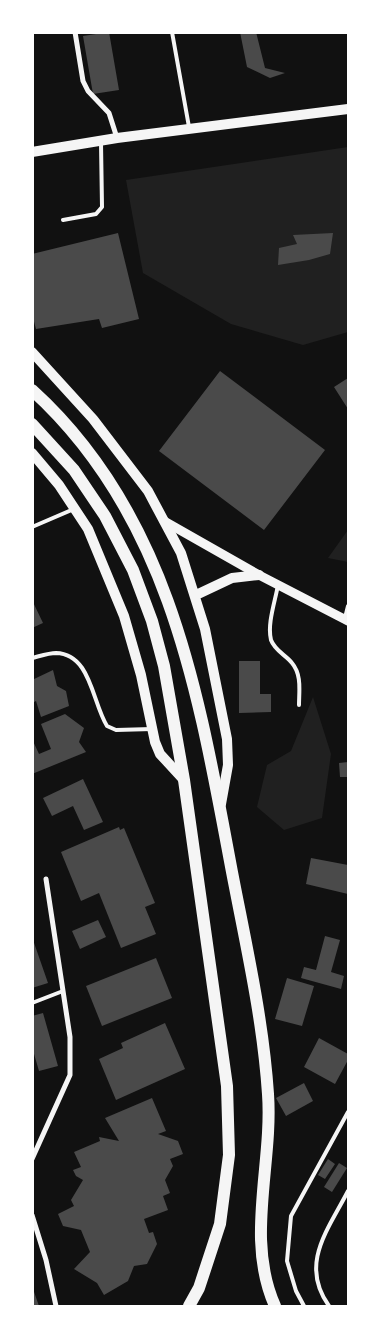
<svg xmlns="http://www.w3.org/2000/svg" width="381" height="1339" font-family="Helvetica,sans-serif">
<style>
.green{fill:#202020}
.building{fill:#4a4a4a}
.lines{fill:none;stroke-linecap:round;stroke-linejoin:round}
.service{stroke:#f5f5f5;stroke-width:4}
.minor{stroke:#f5f5f5;stroke-width:5}
.tertiary{stroke:#f5f5f5;stroke-width:9}
.secondary{stroke:#f5f5f5;stroke-width:10}
.primary{stroke:#f5f5f5;stroke-width:12}
</style>
<rect width="100%" height="100%" fill="#111"/>
<path class="green" d="M348 147V332L303 345 231 324 143 273 126 180Z
M348 530V562L328 558Z
M313 697 331 754 322 818 284 830 257 807 267 765 291 751Z"/>
<path class="building" d="M109 32 119 90 93 94 83 36Z
M240 32H256L265 68 285 73 270 78 247 67Z
M118 233 139 319 102 328 99 319 36 329 32 314V254Z
M333 233 330 254 309 260 278 265 279 248 297 244 293 235Z
M220 371 325 450 264 530 159 451Z
M348 378V409L334 387Z
M32 600 43 623 32 628Z
M239 661H260V694H271V712L239 713Z
M53 670 57 686 66 691 69 706 41 717 36 701 32 703V680Z
M65 714 84 728 79 742 86 752 32 774V739L39 754 51 749 41 724Z
M348 762V777H340L339 763Z
M83 779 103 822 84 830 73 806 52 816 43 798Z
M119 827 120 830 124 828 155 903 145 907 156 934 121 948 99 893 81 901 61 852Z
M311 858 348 865V894L306 884Z
M98 920 106 937 80 949 72 931Z
M325 936 340 940 331 972 344 976 341 989 301 978 304 967 316 970Z
M32 937 48 983 32 988Z
M156 958 172 998 102 1026 86 986Z
M287 978 314 986 302 1026 275 1019Z
M43 1013 58 1066 39 1071 32 1047V1016Z
M165 1023 185 1069 116 1100 99 1059 123 1048 121 1043Z
M319 1038 348 1054V1060L335 1084 304 1067Z
M304 1083 313 1101 286 1116 276 1098Z
M152 1098 166 1131 158 1134 178 1141 183 1154 170 1159 173 1166 165 1180 170 1193 163 1196 168 1210 144 1219 149 1233 153 1232 157 1244 147 1264 134 1266 128 1281 104 1295 97 1283 74 1269 90 1252 81 1230 63 1226 58 1214 74 1206 71 1200 83 1180 76 1176 73 1170 81 1167 74 1152 100 1141 99 1137 119 1141 105 1118Z
M328 1159 335 1164 325 1179 318 1175Z
M339 1163 347 1168 332 1192 324 1187Z
M32 1289H33L39 1306H32Z"/>
<g class="lines">
<path class="service" d="M172 32 189 127
M63 220 96 214 102 207 101 143
M32 527 74 509
M278 585C275 602 267 624 271 640 275 651 286 655 292 663 302 675 299 691 299 705
M345 618 348 606
M32 658C40 656 49 653 56 653 91 654 92 702 107 726L116 730 152 729
M32 1003 63 991
M304 1306 296 1291 287 1261 291 1216 348 1112
M329 1306C299 1264 328 1230 348 1191"/>
<path class="minor" d="M75 32 83 81 88 91 109 113 117 138
M32 1159 70 1075V1037L46 879
M32 1215 46 1260 56 1306"/>
<path class="tertiary" d="M164 521 259 575 348 621"/>
<path class="secondary" d="M32 152 117 138 348 109
M32 352 93 419 148 491 181 553 205 629 227 739 228 765 221 804
M32 453 59 485 88 529 124 616 141 675 155 742 160 754 184 780
M196 595 232 578 259 575"/>
<path class="primary" d="M32 390C171 516 199 697 232 872 246 945 263 1019 268 1094 273 1165 245 1239 275 1306
M32 424 74 470 105 516 133 570 152 621 164 666 184 780 227 1086 229 1155 220 1224 199 1288 189 1306"/>
</g>
<rect width="381" height="1339" fill="none" stroke="#ffffff" stroke-width="68"/>
</svg>
